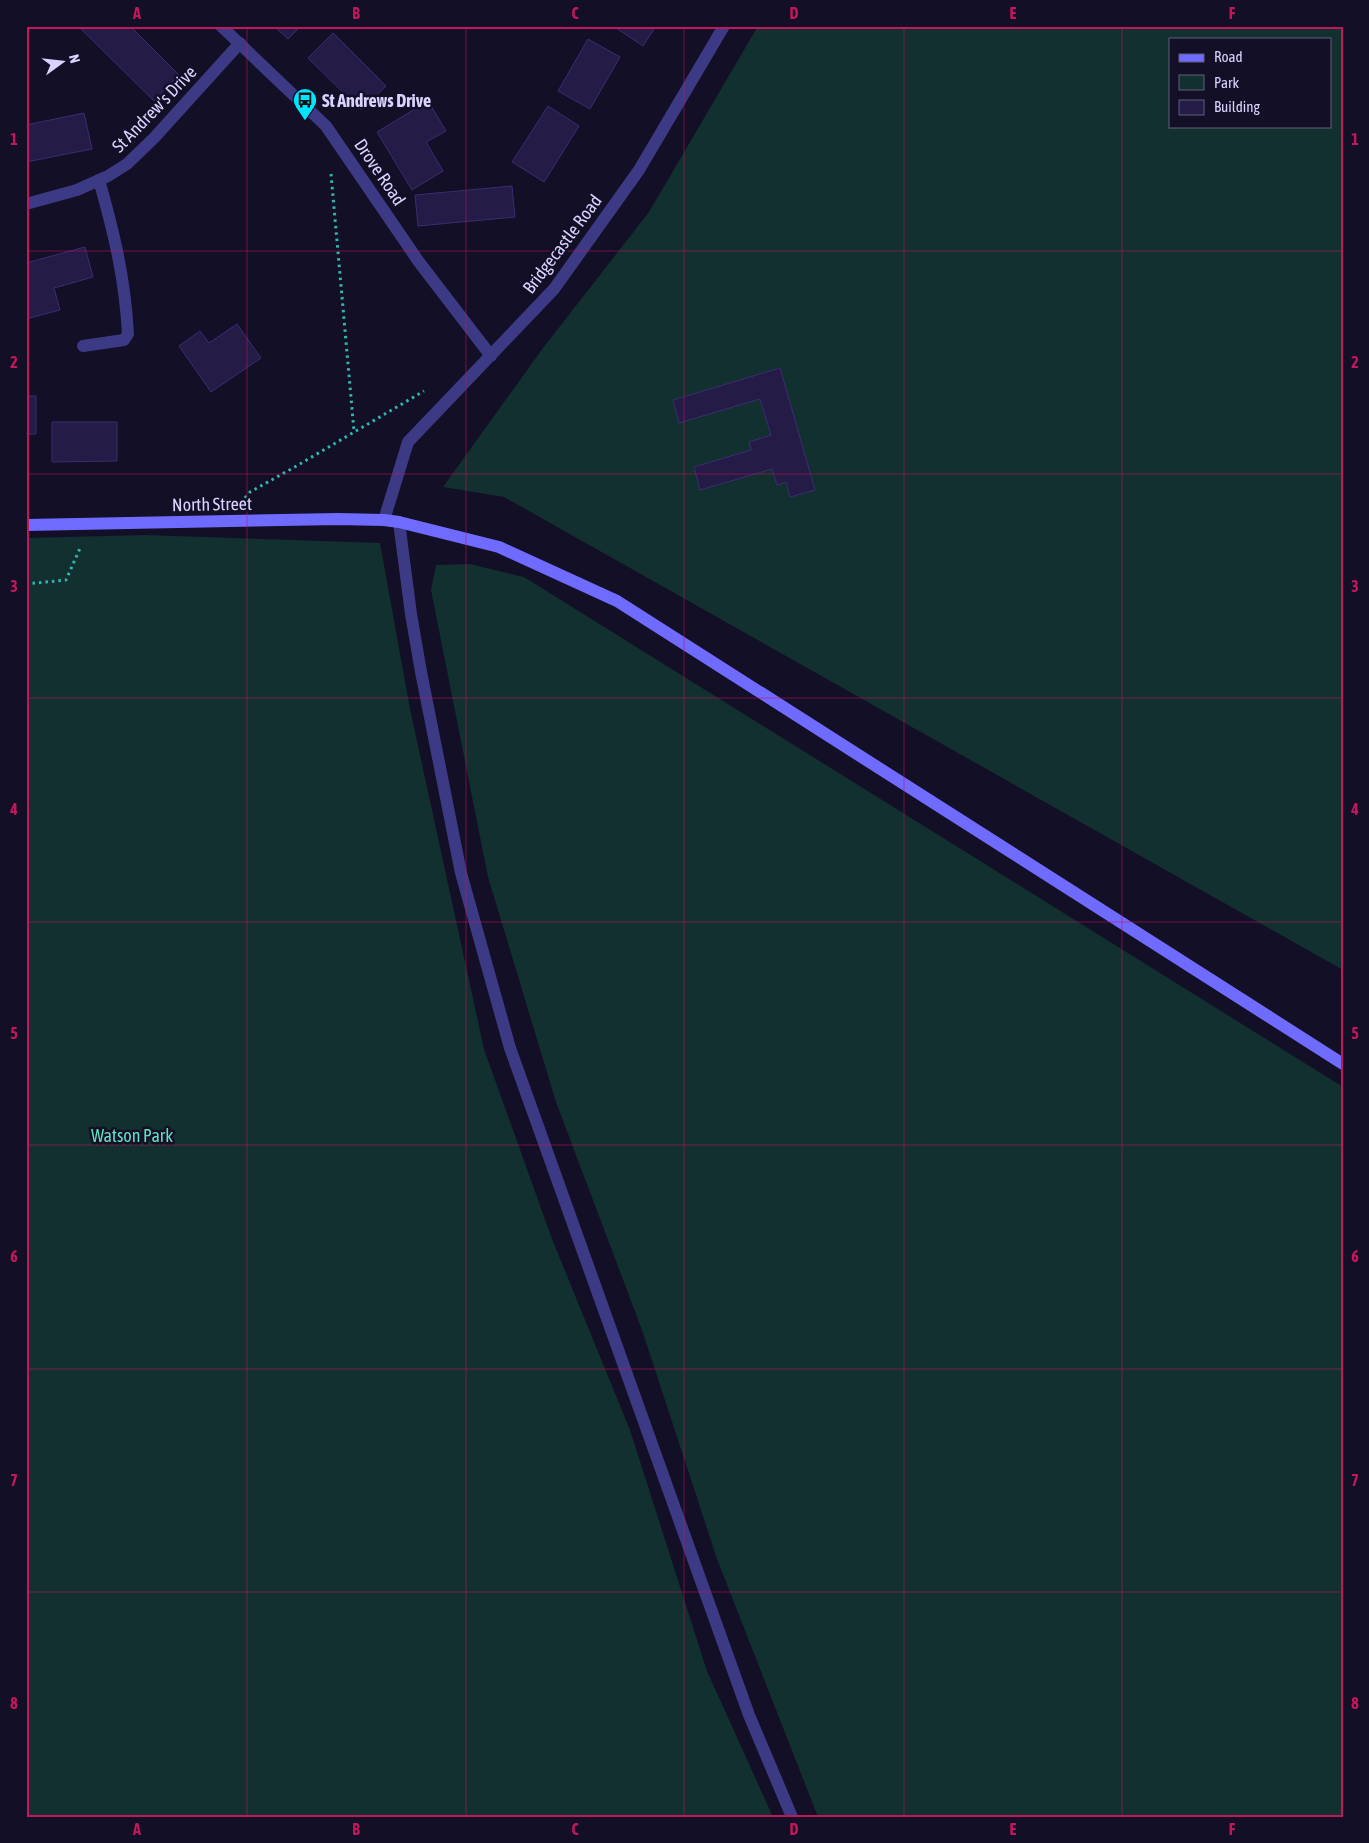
<svg xmlns="http://www.w3.org/2000/svg" width="1369" height="1843" font-family="'Asap Condensed',sans-serif">
<style>
.green{fill:#12302f;fill-rule:evenodd}
.building{fill:#241b47;stroke:#3b2d73}
.lines{fill:none;stroke-linecap:round;stroke-linejoin:round}
.path{stroke:#2fb8b0;stroke-width:3;stroke-dasharray:2.5 4;stroke-linecap:butt}
.service{stroke:#3d3a85;stroke-width:12}
.minor{stroke:#3d3a85;stroke-width:12}
.tertiary{stroke:#3d3a85;stroke-width:12}
.secondary{stroke:#6f6bff;stroke-width:12}
.grid{fill:none;stroke:#c2185b;stroke-width:1;stroke-opacity:0.55}
.labels{text-anchor:middle;dominant-baseline:central;stroke-width:5;stroke-linejoin:round;paint-order:stroke}
.poi-label{font-size:18px;font-weight:bold;fill:#d9d4ff;stroke:#130f26;text-anchor:start}
.street-label{font-size:18px;fill:#d9d4ff;stroke:#130f26}
.park-label{font-size:18px;fill:#5fe0c0;stroke:#130f26}
.neatline{fill:none;stroke:#c2185b;stroke-width:2}
.grid-label{font-size:16px;text-anchor:middle;font-weight:bold;fill:#c2185b}
</style>
<rect width="100%" height="100%" fill="#130f26"/>
<path class="green" d="M758 26H1343V970L504 497 443 487 543 348 649 212ZM1170 39H1330V126H1170Z
M145 535 380 543 410 709 484 1049 552 1239 630 1430 707 1671 773 1817H26V538Z
M470 564 524 577 1343 1087V1817H818L717 1559 642 1330 556 1102 488 877 431 590 436 565Z"/>
<path class="building" d="M78 26H130L179 75 154 101Z
M274 26H301L288 39Z
M613 26H656L643 46Z
M333 33 386 86 361 110 308 58Z
M588 39 620 57 590 109 558 91Z
M428 101 446 131 426 142 443 171 412 190 377 132Z
M548 106 579 126 544 182 512 162Z
M84 113 92 149 26 162V125Z
M512 186 515 217 418 226 415 195Z
M85 247 93 277 54 288 60 310 26 319V263Z
M237 324 261 358 211 392 179 346 200 331 209 343Z
M780 368 815 490 790 497 786 482 777 485 772 469 700 490 694 467 751 450 749 442 771 435 760 399 679 423 673 400Z
M26 396H36V434H26Z
M52 422H117V461L52 462Z"/>
<g class="lines">
<path class="path" d="M331 174 354 431
M245 498 250 492 293 468 424 391
M26 584 66 580 81 546"/>
<path class="service" d="M83 346 124 340 128 334C125 278 114 233 99 180"/>
<path class="minor" d="M26 204 77 190 108 176 127 164 154 138 240 43
M399 522 411 614 421 672 461 873 510 1048 749 1715 792 1817"/>
<path class="tertiary" d="M221 26 326 126 419 262 491 356
M384 520 408 442 554 289 639 170 724 26"/>
<path class="secondary" d="M26 525 338 519 384 520 399 522 499 547 617 601 1343 1064"/>
</g>
<path class="grid" d="M247 26V1817M466 26V1817M684 26V1817M904 26V1817M1122 26V1817M26 251H1343M26 474H1343M26 698H1343M26 922H1343M26 1145H1343M26 1369H1343M26 1592H1343"/>
<defs>
<g id="bus-pin" transform="scale(1.25)"><path d="M0 17L-7.5 6A9.5 9.5 0 1 1 7.5 6Z" fill="#00e5ff" stroke="#130f26"/><path d="M-5-6H5V4H4V6H2V4H-2V6H-4V4H-5ZM-3.5-4V0h7V-4ZM-3.5 1.2v1.5H-2V1.2ZM2 1.2v1.5H3.5V1.2Z" fill="#111"/></g>
</defs>
<g fill-rule="evenodd">
<use href="#bus-pin" x="305" y="100"/>
</g>
<g class="labels">
<g class="poi-label">
<text x="322" y="100">St Andrews Drive</text>
</g>
<g class="street-label">
<text transform="translate(154 109) rotate(-46)">St Andrew's Drive</text>
<text transform="translate(380 172) rotate(56)">Drove Road</text>
<text transform="translate(562 244) rotate(-53)">Bridgecastle Road</text>
<text transform="translate(212 504) rotate(-1)">North Street</text>
</g>
<g class="park-label">
<text x="132" y="1135">Watson Park</text>
</g>
</g>
<rect width="1369" height="1843" fill="none" stroke="#130f26" stroke-width="55"/>
<rect x="1169" y="38" width="162" height="90" fill="#130f26" stroke="#625e7d"/>
<rect x="1179" y="54" width="25" height="8" fill="#6f6bff" stroke="#625e7d"/>
<text x="1214" y="62" font-size="15" fill="#d9d4ff">Road</text>
<rect x="1179" y="75" width="25" height="15" fill="#12302f" stroke="#625e7d"/>
<text x="1214" y="88" font-size="15" fill="#d9d4ff">Park</text>
<rect x="1179" y="100" width="25" height="15" fill="#241b47" stroke="#625e7d"/>
<text x="1214" y="112" font-size="15" fill="#d9d4ff">Building</text>
<g transform="translate(62 62) rotate(75)" stroke="#130f26" stroke-width="4" paint-order="stroke">
<path d="M0-4L9 19L0 12L-9 19Z" fill="#d9d4ff"/>
<text y="-8" font-size="14" font-weight="bold" text-anchor="middle" fill="#d9d4ff">N</text>
</g>
<rect x="28" y="28" width="1314" height="1788" class="neatline"/>
<g class="grid-label">
<text x="137" y="19">A</text>
<text x="356" y="19">B</text>
<text x="575" y="19">C</text>
<text x="794" y="19">D</text>
<text x="1013" y="19">E</text>
<text x="1232" y="19">F</text>
<text x="14" y="145">1</text>
<text x="1355" y="145">1</text>
<text x="14" y="368">2</text>
<text x="1355" y="368">2</text>
<text x="14" y="592">3</text>
<text x="1355" y="592">3</text>
<text x="14" y="815">4</text>
<text x="1355" y="815">4</text>
<text x="14" y="1039">5</text>
<text x="1355" y="1039">5</text>
<text x="14" y="1262">6</text>
<text x="1355" y="1262">6</text>
<text x="14" y="1486">7</text>
<text x="1355" y="1486">7</text>
<text x="14" y="1709">8</text>
<text x="1355" y="1709">8</text>
<text x="137" y="1835">A</text>
<text x="356" y="1835">B</text>
<text x="575" y="1835">C</text>
<text x="794" y="1835">D</text>
<text x="1013" y="1835">E</text>
<text x="1232" y="1835">F</text>
</g>
</svg>
